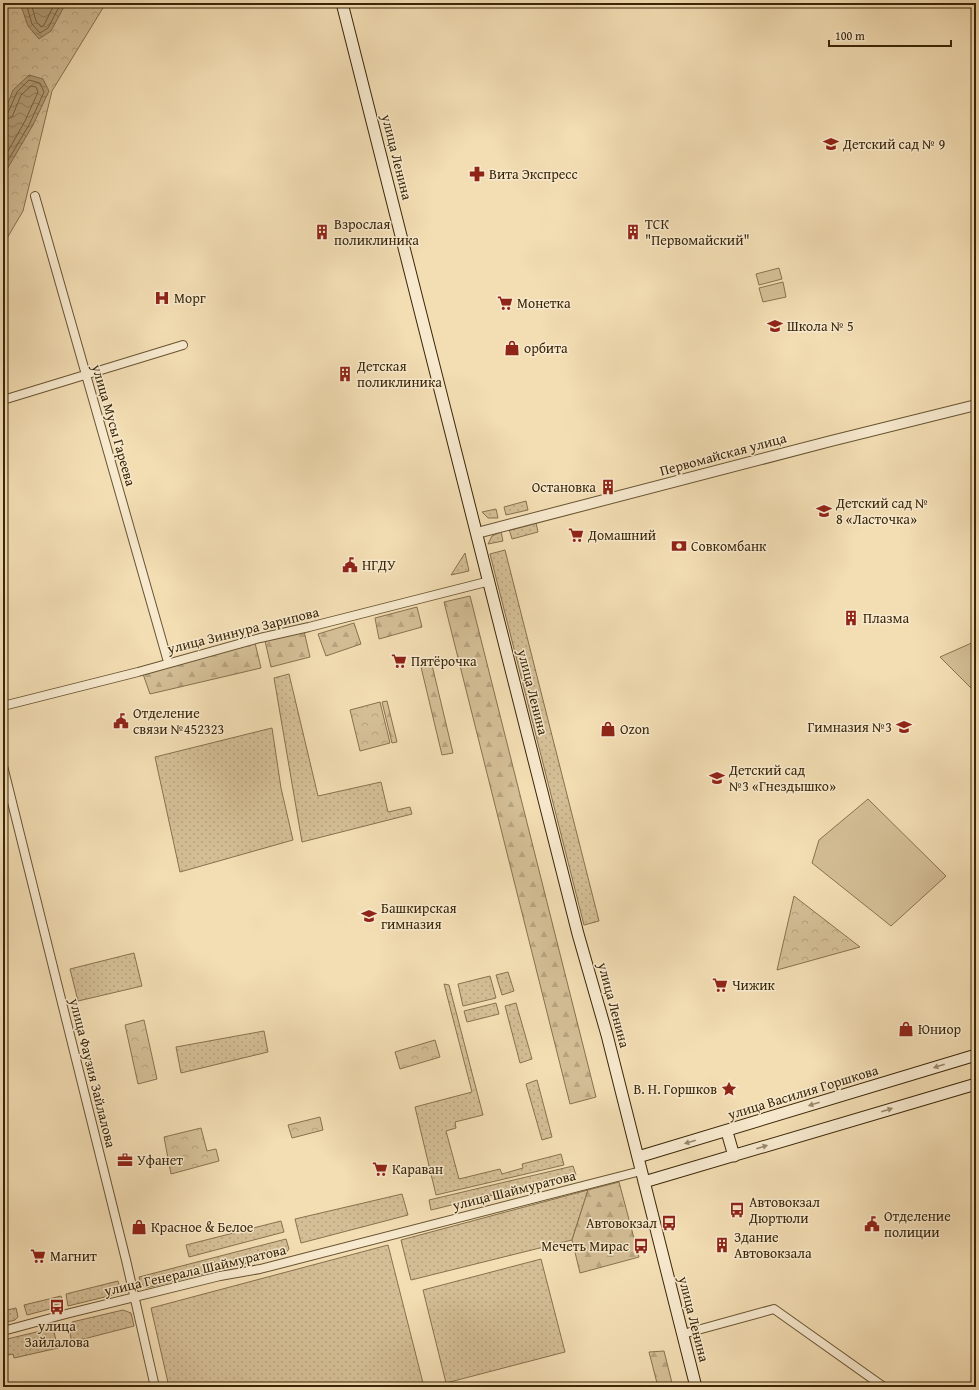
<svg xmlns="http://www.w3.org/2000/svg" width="979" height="1390" font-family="'Gentium Book Plus',serif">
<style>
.grass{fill:url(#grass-dots);stroke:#87724e}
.forest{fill:url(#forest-firs);stroke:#87724e}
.park{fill:url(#park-crowns);stroke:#87724e}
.pitch{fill:#d4be96;stroke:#87724e}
.water{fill:url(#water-waves);stroke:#836f4b}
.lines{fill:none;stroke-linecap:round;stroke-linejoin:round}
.shore{stroke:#776240;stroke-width:1}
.minor-casing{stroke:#685432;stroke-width:10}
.tertiary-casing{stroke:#685432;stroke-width:12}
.secondary-casing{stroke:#3a2607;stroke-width:13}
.minor{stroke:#f7e9ce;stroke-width:8}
.tertiary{stroke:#f7e9ce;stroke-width:10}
.secondary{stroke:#f7e9ce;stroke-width:11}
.oneway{fill:#98886a}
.labels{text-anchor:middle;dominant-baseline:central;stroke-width:3;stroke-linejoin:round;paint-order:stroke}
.poi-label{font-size:14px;fill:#3a2607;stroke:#f7e9ce;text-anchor:start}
.street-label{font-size:14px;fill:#3a2607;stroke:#f7e9ce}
</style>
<defs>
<pattern id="grass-dots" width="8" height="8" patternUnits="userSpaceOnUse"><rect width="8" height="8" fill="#d4be96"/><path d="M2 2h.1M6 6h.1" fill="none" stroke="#b7a380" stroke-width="1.8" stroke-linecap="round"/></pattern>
<pattern id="forest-firs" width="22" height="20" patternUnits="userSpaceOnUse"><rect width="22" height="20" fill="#d4be96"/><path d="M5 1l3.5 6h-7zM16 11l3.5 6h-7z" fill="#b7a380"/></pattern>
<pattern id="park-crowns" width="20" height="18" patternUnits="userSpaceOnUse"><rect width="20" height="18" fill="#d4be96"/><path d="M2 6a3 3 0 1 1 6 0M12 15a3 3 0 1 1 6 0" fill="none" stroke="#b7a380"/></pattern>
<pattern id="water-waves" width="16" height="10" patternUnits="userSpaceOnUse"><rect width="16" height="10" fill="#b49f79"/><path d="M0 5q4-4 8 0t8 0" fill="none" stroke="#938161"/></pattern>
</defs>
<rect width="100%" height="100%" fill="#f3ddb3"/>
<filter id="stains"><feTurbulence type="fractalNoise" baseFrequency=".005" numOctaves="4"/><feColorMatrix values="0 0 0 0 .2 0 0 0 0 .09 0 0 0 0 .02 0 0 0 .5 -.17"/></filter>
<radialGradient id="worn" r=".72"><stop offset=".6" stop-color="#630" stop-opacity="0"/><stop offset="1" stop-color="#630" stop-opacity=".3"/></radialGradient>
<path class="grass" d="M526 501 528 510 506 515 504 507Z
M496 509 498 518H488L482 512Z
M536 523 538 532 512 539 509 529Z
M501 532 503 541 488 544 492 536Z
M505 550 599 921 584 925 490 554Z
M465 553 469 571 451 575Z
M289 674 318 796 381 782 388 812 410 807 412 814 302 842 274 678Z
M272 728 281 788 293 840 180 872 155 757Z
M134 953 142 986 78 1001 70 969Z
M508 972 514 991 502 995 496 975Z
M490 976 496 998 463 1006 458 984Z
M444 984 449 985 483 1115 455 1122 456 1128 446 1131 459 1179 500 1169 502 1174 523 1168 522 1164 561 1154 564 1165 436 1195 415 1107 472 1092Z
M496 1003 499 1014 467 1022 464 1011Z
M516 1003 532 1059 520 1063 505 1006Z
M264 1031 268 1052 181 1073 176 1047Z
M537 1080 552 1137 542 1140 526 1084Z
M573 1166 576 1175 431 1210 429 1200Z
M588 1190 572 1240 411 1280 401 1240Z
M402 1194 408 1215 301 1243 295 1219Z
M281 1221 284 1232 189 1257 186 1245Z
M286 1239 289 1249 285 1254 146 1288 141 1284 139 1277Z
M388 1245 424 1387H169L151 1308Z
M541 1259 565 1352 446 1383 423 1290Z
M118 1281 121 1293 68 1306 66 1294Z
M61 1296 63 1303 50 1306V1309L27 1315 24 1305Z
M16 1308 18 1317 15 1320 3 1323V1311Z
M123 1310 131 1313 134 1326 72 1342 69 1330 74 1328 72 1322Z
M53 1328 58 1348 14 1358 13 1354 3 1356V1361V1340Z"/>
<path class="forest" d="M470 596 596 1097 570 1104 444 602Z
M417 607 422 627 379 639 375 618Z
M354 623 361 644 326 656 318 634Z
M304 631 310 657 271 667 265 641Z
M255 643 261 668 150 694 143 674Z
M432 665 453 753 442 755 421 667Z
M387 701 397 742 392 743 382 702Z
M619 1182 639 1257 580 1273 572 1240 588 1190Z
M664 1351 673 1387H658L649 1352Z"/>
<path class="park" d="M3 3H106L52 91 23 211 3 245Z
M380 702 390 743 360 751 350 710Z
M794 896 860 947 777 970Z
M144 1020 157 1079 138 1084 125 1025Z
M435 1040 440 1057 400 1069 395 1052Z
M320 1117 323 1130 292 1138 288 1125Z
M201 1128 207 1151 216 1149 219 1161 171 1174 164 1137Z"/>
<path class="pitch" d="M779 268 782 279 759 285 756 274Z
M783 282 786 297 763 302 759 288Z
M976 641V693L940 657Z
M868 799 946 876 891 926 812 863 819 840Z"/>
<path class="water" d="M20 3H66L51 31 39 39 28 26Z
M29 75 43 79 49 91 33 125 3 176V116L13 90Z"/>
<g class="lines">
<path class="shore" d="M26 3 32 24 40 33 48 28 61 3
M31 3 36 21 41 27 44 25 55 3
M3 116 8 113 17 92 29 80 40 83 44 92 30 123 3 169
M3 121 12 117 21 95 31 86 36 87 38 92 25 121 3 160"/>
<g class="minor-casing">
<path id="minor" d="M35 196 168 662
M3 400 183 345
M3 706 138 672 260 638 309 627 490 581
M3 766 126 1260 155 1387
M3 1331 66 1314 220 1276 260 1269 641 1171
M683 1334 774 1309 884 1387"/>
</g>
<g class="tertiary-casing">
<path id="tertiary" d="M477 533 831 441 976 405"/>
</g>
<g class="secondary-casing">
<path id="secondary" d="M342 3 578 934 607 1035 696 1387
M727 1132 734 1156
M638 1157 976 1055
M644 1182 976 1084"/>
</g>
<use href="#minor" class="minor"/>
<use href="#tertiary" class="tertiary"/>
<use href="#secondary" class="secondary"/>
</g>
<defs><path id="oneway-solid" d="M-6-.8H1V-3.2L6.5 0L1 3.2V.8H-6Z"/></defs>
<g class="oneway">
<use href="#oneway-solid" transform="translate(939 1066) rotate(163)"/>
<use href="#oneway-solid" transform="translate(814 1104) rotate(163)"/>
<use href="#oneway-solid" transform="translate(887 1110) rotate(-17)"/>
<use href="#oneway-solid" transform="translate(690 1142) rotate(164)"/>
<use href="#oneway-solid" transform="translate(762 1147) rotate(-17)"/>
</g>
<defs>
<g id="school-bare" transform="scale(1.2)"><path d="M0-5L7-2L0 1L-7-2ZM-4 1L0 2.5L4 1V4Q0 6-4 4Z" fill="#8f2418" stroke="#f7e9ce" stroke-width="2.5" paint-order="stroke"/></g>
<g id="pharmacy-bare" transform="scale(1.2)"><path d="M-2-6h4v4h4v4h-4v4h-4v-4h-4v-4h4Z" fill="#8f2418" stroke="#f7e9ce" stroke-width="2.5" paint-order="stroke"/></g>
<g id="building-bare" transform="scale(1.2)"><path d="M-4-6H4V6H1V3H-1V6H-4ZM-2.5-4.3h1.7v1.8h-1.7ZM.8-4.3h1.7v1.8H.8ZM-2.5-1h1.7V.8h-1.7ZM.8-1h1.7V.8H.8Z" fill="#8f2418" stroke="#f7e9ce" stroke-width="2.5" paint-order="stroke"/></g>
<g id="hospital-bare" transform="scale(1.2)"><path d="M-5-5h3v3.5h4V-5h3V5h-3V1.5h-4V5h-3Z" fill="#8f2418" stroke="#f7e9ce" stroke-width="2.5" paint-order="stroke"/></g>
<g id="supermarket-bare" transform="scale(1.2)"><path d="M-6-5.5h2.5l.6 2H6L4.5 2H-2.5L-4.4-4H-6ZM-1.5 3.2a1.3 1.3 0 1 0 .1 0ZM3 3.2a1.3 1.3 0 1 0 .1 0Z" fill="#8f2418" stroke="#f7e9ce" stroke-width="2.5" paint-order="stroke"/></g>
<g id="shop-bare" transform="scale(1.2)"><path d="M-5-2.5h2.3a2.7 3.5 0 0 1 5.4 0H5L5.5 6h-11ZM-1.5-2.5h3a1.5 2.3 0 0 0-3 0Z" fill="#8f2418" stroke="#f7e9ce" stroke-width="2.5" paint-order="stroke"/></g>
<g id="bank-bare" transform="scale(1.2)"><path d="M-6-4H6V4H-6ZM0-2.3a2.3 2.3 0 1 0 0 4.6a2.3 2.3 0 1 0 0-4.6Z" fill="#8f2418" stroke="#f7e9ce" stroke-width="2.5" paint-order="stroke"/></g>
<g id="civic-bare" transform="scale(1.2)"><path d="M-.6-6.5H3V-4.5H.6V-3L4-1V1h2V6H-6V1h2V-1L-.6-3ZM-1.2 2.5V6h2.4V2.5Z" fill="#8f2418" stroke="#f7e9ce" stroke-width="2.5" paint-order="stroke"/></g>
<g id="sight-bare" transform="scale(1.2)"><path d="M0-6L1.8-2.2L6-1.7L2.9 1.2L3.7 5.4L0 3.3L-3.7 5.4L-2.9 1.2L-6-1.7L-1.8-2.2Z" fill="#8f2418" stroke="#f7e9ce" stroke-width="2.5" paint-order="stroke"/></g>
<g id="office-bare" transform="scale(1.2)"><path d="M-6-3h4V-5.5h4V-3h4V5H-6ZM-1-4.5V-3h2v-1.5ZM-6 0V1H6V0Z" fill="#8f2418" stroke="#f7e9ce" stroke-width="2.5" paint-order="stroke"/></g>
<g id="bus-bare" transform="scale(1.2)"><path d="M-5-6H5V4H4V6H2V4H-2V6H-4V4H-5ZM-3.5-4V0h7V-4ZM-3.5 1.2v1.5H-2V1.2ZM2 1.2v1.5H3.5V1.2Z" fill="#8f2418" stroke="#f7e9ce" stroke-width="2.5" paint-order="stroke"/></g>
</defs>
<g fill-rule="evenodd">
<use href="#school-bare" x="831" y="144"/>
<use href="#pharmacy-bare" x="477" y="174"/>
<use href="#building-bare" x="322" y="232"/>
<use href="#building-bare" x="633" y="232"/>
<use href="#hospital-bare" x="162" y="298"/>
<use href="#supermarket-bare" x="505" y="303"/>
<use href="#school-bare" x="775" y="326"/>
<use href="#shop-bare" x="512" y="348"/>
<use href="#building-bare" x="345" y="374"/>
<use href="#building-bare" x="608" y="487"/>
<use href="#school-bare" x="824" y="511"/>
<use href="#supermarket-bare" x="576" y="535"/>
<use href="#bank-bare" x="679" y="546"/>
<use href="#civic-bare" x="350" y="565"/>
<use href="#building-bare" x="851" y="618"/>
<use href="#supermarket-bare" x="399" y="661"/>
<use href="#civic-bare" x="121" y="721"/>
<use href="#school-bare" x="904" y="727"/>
<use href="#shop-bare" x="608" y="729"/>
<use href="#school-bare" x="717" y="778"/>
<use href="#school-bare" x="369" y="916"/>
<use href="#supermarket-bare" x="720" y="985"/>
<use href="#shop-bare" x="906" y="1029"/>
<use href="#sight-bare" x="729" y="1089"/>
<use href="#office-bare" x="125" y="1160"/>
<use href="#supermarket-bare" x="380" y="1169"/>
<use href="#bus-bare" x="737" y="1210"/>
<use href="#bus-bare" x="669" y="1223"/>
<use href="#civic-bare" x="872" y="1224"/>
<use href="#shop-bare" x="139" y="1227"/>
<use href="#building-bare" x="722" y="1245"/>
<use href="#bus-bare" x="641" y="1246"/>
<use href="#supermarket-bare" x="38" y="1256"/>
<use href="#bus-bare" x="57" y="1307"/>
</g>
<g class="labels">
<g class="poi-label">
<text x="843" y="144">Детский сад № 9</text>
<text x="489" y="174">Вита Экспресс</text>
<text x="334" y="224">Взрослая<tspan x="334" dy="16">поликлиника</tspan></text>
<text x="645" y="224">ТСК<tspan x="645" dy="16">"Первомайский"</tspan></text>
<text x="174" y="298">Морг</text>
<text x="517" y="303">Монетка</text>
<text x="787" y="326">Школа № 5</text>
<text x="524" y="348">орбита</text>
<text x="357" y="366">Детская<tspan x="357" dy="16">поликлиника</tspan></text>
<text x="596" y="487" text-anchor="end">Остановка</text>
<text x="836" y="503">Детский сад №<tspan x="836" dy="16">8 «Ласточка»</tspan></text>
<text x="588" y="535">Домашний</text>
<text x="691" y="546">Совкомбанк</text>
<text x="362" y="565">НГДУ</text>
<text x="863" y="618">Плазма</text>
<text x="411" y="661">Пятёрочка</text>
<text x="133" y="713">Отделение<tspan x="133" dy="16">связи №452323</tspan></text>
<text x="892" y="727" text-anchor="end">Гимназия №3</text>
<text x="620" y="729">Ozon</text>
<text x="729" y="770">Детский сад<tspan x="729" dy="16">№3 «Гнездышко»</tspan></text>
<text x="381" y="908">Башкирская<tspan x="381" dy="16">гимназия</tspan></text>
<text x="732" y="985">Чижик</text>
<text x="918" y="1029">Юниор</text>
<text x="717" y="1089" text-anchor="end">В. Н. Горшков</text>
<text x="137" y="1160">Уфанет</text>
<text x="392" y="1169">Караван</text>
<text x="749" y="1202">Автовокзал<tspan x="749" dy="16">Дюртюли</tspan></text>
<text x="884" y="1216">Отделение<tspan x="884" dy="16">полиции</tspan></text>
<text x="657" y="1223" text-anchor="end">Автовокзал</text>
<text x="151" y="1227">Красное &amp; Белое</text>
<text x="734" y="1237">Здание<tspan x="734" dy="16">Автовокзала</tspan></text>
<text x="629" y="1246" text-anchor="end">Мечеть Мирас</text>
<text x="50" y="1256">Магнит</text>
<text x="57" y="1326" text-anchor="middle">улица<tspan x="57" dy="16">Зайлалова</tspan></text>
</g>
<g class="street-label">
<text transform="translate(397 157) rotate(76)">улица Ленина</text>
<text transform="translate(114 425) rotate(74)">улица Мусы Гареева</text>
<text transform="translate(723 454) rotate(-15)">Первомайская улица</text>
<text transform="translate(243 630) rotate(-14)">улица Зиннура Зарипова</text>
<text transform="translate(533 692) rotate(76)">улица Ленина</text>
<text transform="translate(614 1005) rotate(75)">улица Ленина</text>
<text transform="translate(93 1073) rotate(76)">улица Фаузия Зайлалова</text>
<text transform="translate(803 1092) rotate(-17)">улица Василия Горшкова</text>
<text transform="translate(514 1190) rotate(-14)">улица Шаймуратова</text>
<text transform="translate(195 1270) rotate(-13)">улица Генерала Шаймуратова</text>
<text transform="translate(694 1319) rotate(76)">улица Ленина</text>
</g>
</g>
<rect width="979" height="1390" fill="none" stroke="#f3ddb3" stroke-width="16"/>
<rect x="4" y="4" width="971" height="1382" fill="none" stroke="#3a2607" stroke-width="2"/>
<rect x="8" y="8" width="963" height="1374" fill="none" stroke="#3a2607"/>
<path d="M829 40v6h122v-6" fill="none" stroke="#3a2607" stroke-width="2"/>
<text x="835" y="40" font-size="12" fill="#3a2607" stroke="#f7e9ce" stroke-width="3" paint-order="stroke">100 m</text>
<rect width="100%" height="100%" filter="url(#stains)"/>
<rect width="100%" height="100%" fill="url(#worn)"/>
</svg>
